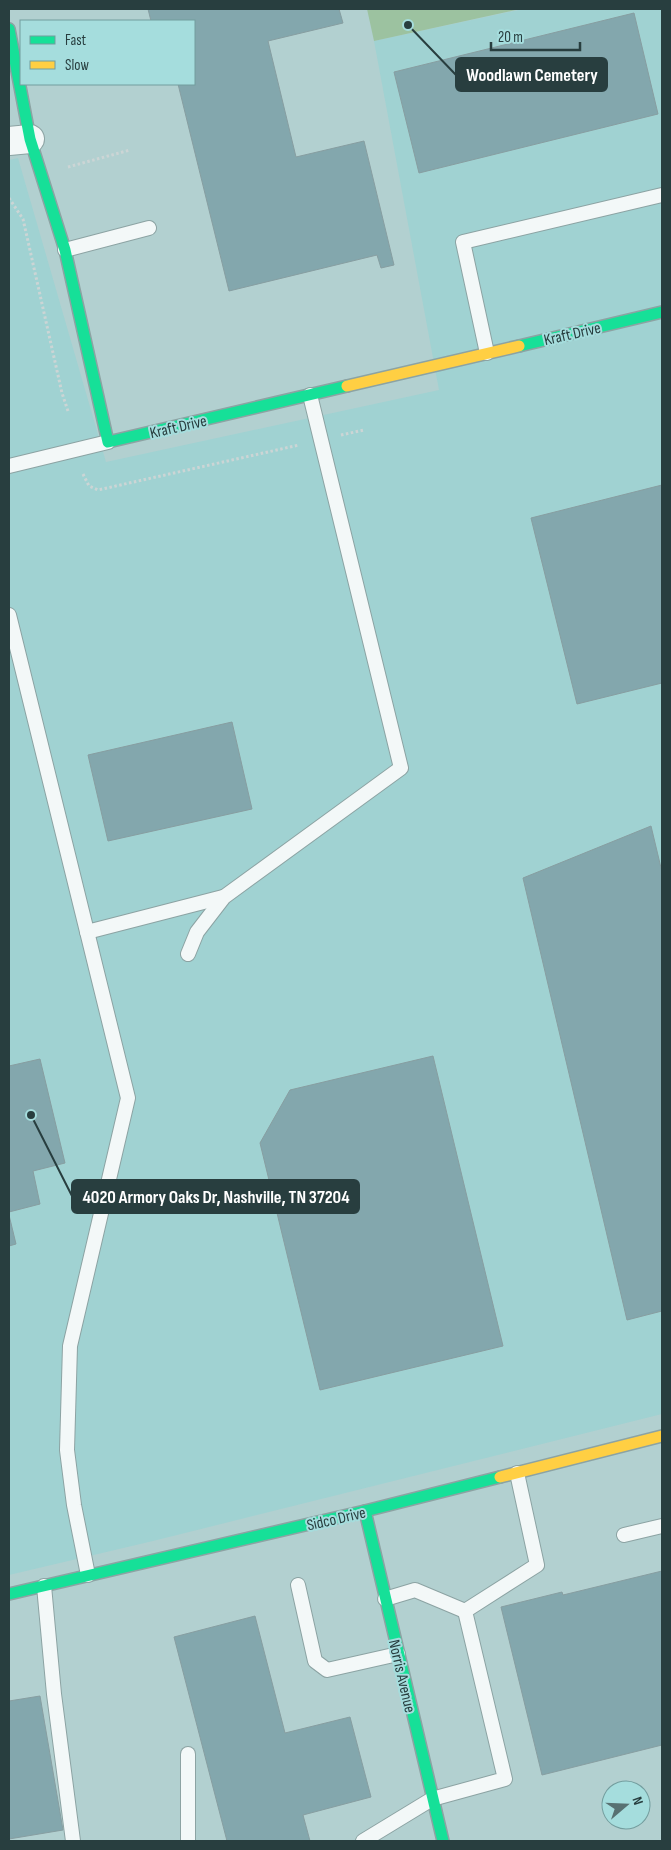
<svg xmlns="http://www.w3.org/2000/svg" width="671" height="1850" viewBox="0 0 671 1850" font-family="'Sofia Sans Condensed',sans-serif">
<rect width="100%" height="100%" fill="#b2d0d0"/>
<polygon fill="#a0d2d2" points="523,9 662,9 662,1414 153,1541 9,1575 9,160 18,158 106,462 439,390 374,41"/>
<polygon fill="#9cc2a0" points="367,9 520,9 374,41"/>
<g fill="#83a7ad" stroke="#879ea1">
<polygon points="148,9 339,9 343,23 268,41 296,157 364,141 394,265 381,268 377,255 229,291 178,84 194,84 194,21 151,21"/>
<polygon points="634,13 658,114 419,173 394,72"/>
<polygon points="662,485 662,683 577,704 531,518"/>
<polygon points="232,722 252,809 108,841 88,755"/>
<polygon points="651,826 662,872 662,1311 627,1320 523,878"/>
<polygon points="433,1056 503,1346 320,1390 260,1143 290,1090"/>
<polygon points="40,1059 65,1163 33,1171 40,1204 9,1212 9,1066"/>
<polygon points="9,1215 16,1244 9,1246"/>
<polygon points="662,1571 662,1745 542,1775 501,1607 562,1592 563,1595"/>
<polygon points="255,1616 285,1733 350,1717 371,1797 303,1815 310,1841 227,1841 174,1637"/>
<polygon points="40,1696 63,1830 9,1839 9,1701"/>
</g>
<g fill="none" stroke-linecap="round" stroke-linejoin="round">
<g stroke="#8ca3a3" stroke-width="16">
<g id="lane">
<polyline points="65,250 149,228"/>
<polyline points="487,353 463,242 662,195"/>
<polyline points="9,466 108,442"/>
<polyline points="9,615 128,1098 70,1346 67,1450 74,1505 88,1575"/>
<polyline points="87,932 223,897"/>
<polyline points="188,954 197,932 224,897 401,768 310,395"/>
<polyline points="624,1535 662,1526"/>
<polyline points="298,1585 315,1661 327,1670 398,1654"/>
<polyline points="44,1586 54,1694 73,1841"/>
<polyline points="385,1599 415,1590 465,1611"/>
<polyline points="188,1841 188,1754"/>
<polyline points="363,1841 432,1799 505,1779 465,1611 537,1565 517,1473"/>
</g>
</g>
<g stroke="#8ca3a3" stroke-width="30">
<polyline id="street" points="9,141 30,139"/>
</g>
<g stroke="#8ca3a3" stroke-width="14">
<g id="fast">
<polyline points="9,29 30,139 65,250 108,442 347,386"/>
<polyline points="519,346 662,312"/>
<polyline points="365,1511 443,1841"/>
<polyline points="9,1594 365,1511 500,1477"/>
</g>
</g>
<g stroke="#8ca3a3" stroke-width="14">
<g id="slow">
<polyline points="347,386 519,346"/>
<polyline points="500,1477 662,1436"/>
</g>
</g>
<g stroke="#ccd5d5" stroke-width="3" stroke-dasharray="2.5 2.5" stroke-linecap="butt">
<polyline points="68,167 130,150"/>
<polyline points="9,198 23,219 62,393 68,411"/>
<polyline points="341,435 364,430"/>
<polyline points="83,474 89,486 98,490 299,445"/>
</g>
<use href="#lane" stroke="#f3f8f8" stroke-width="14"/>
<use href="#street" stroke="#f3f8f8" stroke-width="28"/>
<use href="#fast" stroke="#16e098" stroke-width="11"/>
<use href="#slow" stroke="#ffcf43" stroke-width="11"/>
</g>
<g text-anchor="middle" stroke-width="4" stroke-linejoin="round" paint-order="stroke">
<g font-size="16" fill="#283e3f" stroke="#a5dddd">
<text transform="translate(572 333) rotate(-13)" y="6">Kraft Drive</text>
<text transform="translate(178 426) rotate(-13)" y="6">Kraft Drive</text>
<text transform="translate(336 1518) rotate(-13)" y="6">Sidco Drive</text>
<text transform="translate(403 1676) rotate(77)" y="6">Norris Avenue</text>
</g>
</g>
<path fill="none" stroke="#283e3f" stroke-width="2" d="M408 25L456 75M31 1115L72 1196"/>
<g fill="#283e3f" stroke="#a5dddd" stroke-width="2">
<circle cx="408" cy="25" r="5"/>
<circle cx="31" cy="1115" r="5"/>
</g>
<g fill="#283e3f" stroke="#283e3f" stroke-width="2">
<rect x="456" y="58" width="151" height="33" rx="5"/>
<rect x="72" y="1180" width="287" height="33" rx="5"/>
</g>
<g font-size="18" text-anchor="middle" font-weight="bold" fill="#fff">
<text x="532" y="81">Woodlawn Cemetery</text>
<text x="216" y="1203">4020 Armory Oaks Dr, Nashville, TN 37204</text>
</g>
<rect width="671" height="1850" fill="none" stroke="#283e3f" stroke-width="20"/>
<rect x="20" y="20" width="175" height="65" fill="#a5dddd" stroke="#739d9e"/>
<rect x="30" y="36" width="25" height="8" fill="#16e098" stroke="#739d9e"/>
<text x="65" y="45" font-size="15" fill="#283e3f">Fast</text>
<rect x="30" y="61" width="25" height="8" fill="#ffcf43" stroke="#739d9e"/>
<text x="65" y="70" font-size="15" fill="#283e3f">Slow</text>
<g transform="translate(626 1805) rotate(71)"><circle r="24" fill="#a5dddd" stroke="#739d9e"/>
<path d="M0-4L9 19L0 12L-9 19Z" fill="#587172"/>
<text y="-8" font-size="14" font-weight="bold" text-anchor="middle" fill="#283e3f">N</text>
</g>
<path d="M491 42v8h89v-8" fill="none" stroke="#283e3f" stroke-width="2.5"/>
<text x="498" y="42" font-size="15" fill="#283e3f" stroke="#a5dddd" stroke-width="4" paint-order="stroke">20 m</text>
</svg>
